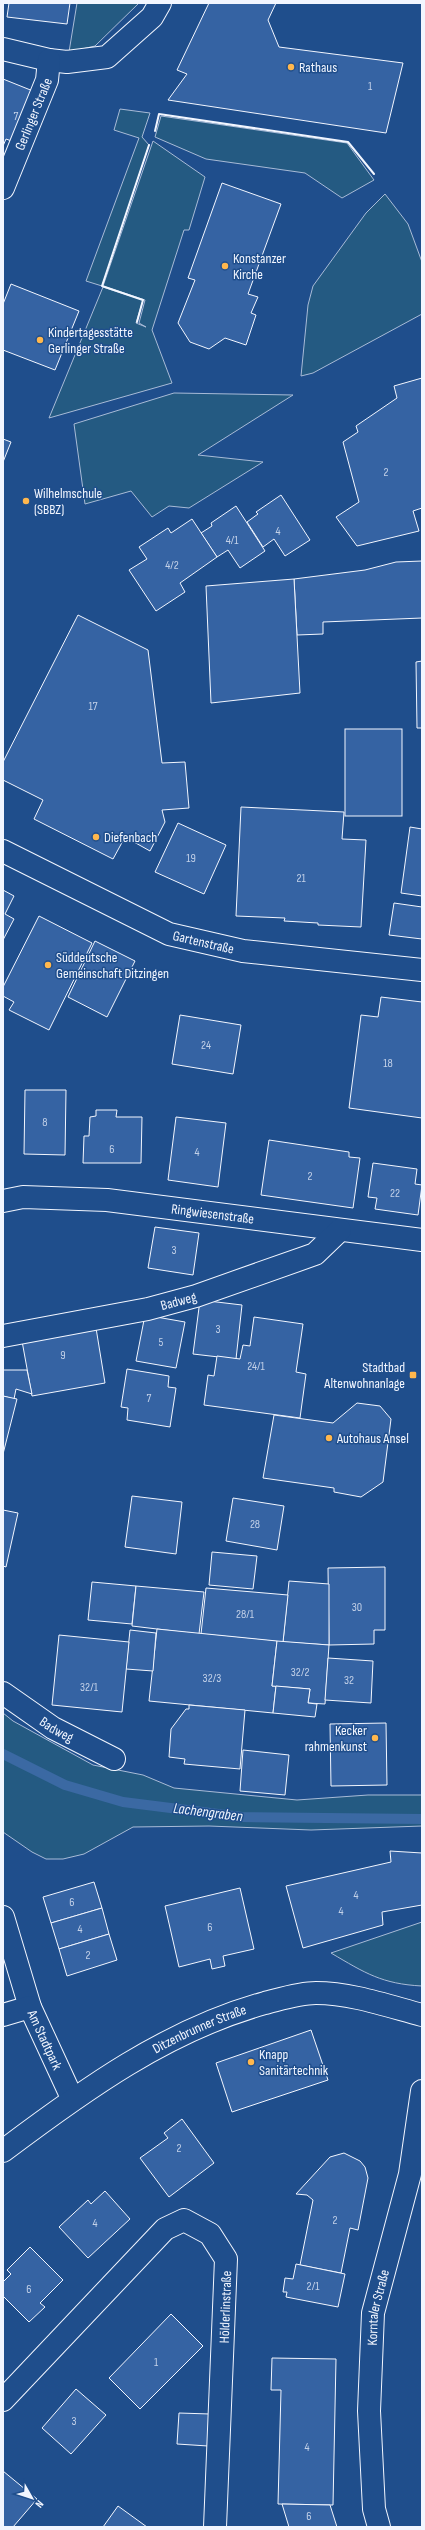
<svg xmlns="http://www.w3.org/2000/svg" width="425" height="2530" viewBox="0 0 425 2530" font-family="'Sofia Sans Condensed',sans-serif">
<rect width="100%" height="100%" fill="#1f4e8c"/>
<g fill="#245a82" stroke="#a8bbd7">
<polygon points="77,3 139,3 95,46 69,52"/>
<polygon points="120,109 150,113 142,137 149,145 102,286 86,281 139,138 114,130"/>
<polygon points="161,116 347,143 374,180 342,198 305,173 206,159 155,137"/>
<polygon points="153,141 205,177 189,230 184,230 152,330 172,383 49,418 103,287 143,300 136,323 146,327 139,323 145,300 103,286"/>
<polygon points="385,194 408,224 422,262 422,314 313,373 301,376 308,305 313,286 366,213"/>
<polygon points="174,393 293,395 198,455 263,462 189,508 169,506 152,517 131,491 85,504 74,424"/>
<polygon points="3,1713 13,1721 93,1765 143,1775 174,1788 297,1800 368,1795 422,1795 422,1826 311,1830 209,1826 133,1827 84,1854 63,1859 46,1859 32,1852 3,1832"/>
<path d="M422,1922V1986C382,1984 365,1973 331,1953Z"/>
</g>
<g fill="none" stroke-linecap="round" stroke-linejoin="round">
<polyline stroke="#3b69a3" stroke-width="10" points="3,1754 65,1785 123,1802 242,1817 422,1819"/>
</g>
<g fill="#3563a3" stroke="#f2f6ff">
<polygon points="9,3 70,3 67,24 7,17"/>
<polygon points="209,3 276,3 268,20 279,47 403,63 386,133 168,100 187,74 177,70"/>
<polygon points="3,79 38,93 17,143 6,139 3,146"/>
<polygon points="222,183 281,204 248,294 258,297 251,313 256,315 246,345 225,338 209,349 190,342 178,323 195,280 188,278"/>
<polygon points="11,284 79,311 55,370 3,350 3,304"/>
<polygon points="422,378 422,508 413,511 419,531 357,546 336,517 359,502 343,442 358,432 356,426 397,398 394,386"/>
<polygon points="3,439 11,442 3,462"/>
<polygon points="281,495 310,540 285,556 274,539 263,547 247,522 258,514 256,512"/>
<polygon points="236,506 265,551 240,568 228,550 217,557 201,533 212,526 211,523"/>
<polygon points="192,519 217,557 180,583 185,592 156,611 129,570 147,559 139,547 168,528 171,533"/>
<polygon points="422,561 422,618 323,622 323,634 297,635 294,579 365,570 396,562"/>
<polygon points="294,579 300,693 211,703 206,586"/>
<polygon points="78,615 148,650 162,763 185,762 189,808 162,810 165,822 150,851 125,837 113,859 34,819 43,800 3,780 3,762"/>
<polygon points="422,661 422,728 417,728 416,662"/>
<rect x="345" y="729" width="57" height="87"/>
<polygon points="241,807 344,812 342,839 366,840 361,927 318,925 318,923 284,921 285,918 236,916"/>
<polygon points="178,823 226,845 204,894 155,872"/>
<polygon points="410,827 422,829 422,896 401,893"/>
<polygon points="3,890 14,896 5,914 14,919 3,940"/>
<polygon points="394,903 422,907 422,939 389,935"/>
<polygon points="39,916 92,943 49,1030 9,1010 14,1002 3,996 3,987"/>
<polygon points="95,941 135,961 107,1017 68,997"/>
<polygon points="381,997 422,1002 422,1118 349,1108 361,1015 378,1017"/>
<polygon points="180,1015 241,1025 233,1074 172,1064"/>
<polygon points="25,1090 66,1090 65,1155 24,1154"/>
<polygon points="96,1110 117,1110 116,1117 142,1117 141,1163 83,1163 84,1136 89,1136 90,1117 96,1116"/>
<polygon points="176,1117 226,1123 218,1187 168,1180"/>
<polygon points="269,1140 349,1152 349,1157 360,1158 353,1208 261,1195"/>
<polygon points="373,1163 417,1169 415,1184 422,1185 418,1215 375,1209 377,1198 368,1197"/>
<polygon points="155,1227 199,1233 193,1275 148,1268"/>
<polygon points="200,1300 242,1305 236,1359 193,1354"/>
<polygon points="145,1315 185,1322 176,1368 136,1361"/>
<polygon points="254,1317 303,1324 296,1372 306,1374 300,1418 204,1405 208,1375 214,1376 217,1356 240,1359 243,1345 250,1346"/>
<polygon points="96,1328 105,1383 32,1396 22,1341"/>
<polygon points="127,1369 169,1376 168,1387 176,1388 170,1427 127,1420 128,1408 121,1407"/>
<polygon points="3,1370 27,1370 32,1394 16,1389 14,1399 3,1396"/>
<polygon points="3,1396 17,1399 3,1454"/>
<polygon points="357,1403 380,1406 391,1419 383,1482 361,1497 334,1492 334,1488 263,1478 274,1415 333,1423"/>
<polygon points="132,1496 182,1502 176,1554 125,1547"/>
<polygon points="233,1498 284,1506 277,1550 226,1541"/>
<polygon points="3,1510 18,1513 6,1567 3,1566"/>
<polygon points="212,1552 257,1556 253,1589 209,1585"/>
<polygon points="385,1567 385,1630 374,1630 374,1644 329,1645 328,1568"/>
<polygon points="289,1581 329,1584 329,1645 283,1642"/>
<polygon points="92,1582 136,1586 132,1624 88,1620"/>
<polygon points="136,1586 204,1592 199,1634 132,1626"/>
<polygon points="206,1588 288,1595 283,1642 201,1634"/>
<polygon points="157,1629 277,1641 272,1686 276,1686 273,1713 149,1701"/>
<polygon points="130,1630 156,1633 153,1671 126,1669"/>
<polygon points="59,1635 129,1642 122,1712 52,1705"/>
<polygon points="277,1641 329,1645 325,1704 308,1703 310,1689 272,1686"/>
<polygon points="328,1658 373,1661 371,1703 325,1700"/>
<polygon points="276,1686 310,1689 308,1703 317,1704 315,1717 273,1713"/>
<polygon points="189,1705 245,1710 240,1769 184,1764 185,1759 169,1757 171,1729 186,1709 189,1709"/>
<polygon points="386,1723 387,1785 331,1786 330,1724"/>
<polygon points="243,1750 289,1755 285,1795 240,1791"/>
<polygon points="390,1851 422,1853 422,1905 382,1912 383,1925 303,1948 286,1886 391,1862"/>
<polygon points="94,1882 102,1908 51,1923 43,1897"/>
<polygon points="240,1888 254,1949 223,1956 225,1966 212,1969 210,1959 179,1967 165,1906"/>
<polygon points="102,1908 109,1934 59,1949 51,1923"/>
<polygon points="109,1934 117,1960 67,1976 59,1949"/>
<polygon points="311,2030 328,2080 232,2112 216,2063"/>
<polygon points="182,2119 214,2163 169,2197 140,2158 168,2138 164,2133"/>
<polygon points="344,2153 360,2161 365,2167 368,2178 358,2230 350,2228 341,2273 300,2265 313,2200 307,2195 296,2194 330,2157"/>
<polygon points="105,2191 130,2219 88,2258 59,2227 88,2200 91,2204"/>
<polygon points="30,2247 63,2280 40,2303 45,2307 29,2322 3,2296 3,2282 11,2274 7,2270"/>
<polygon points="296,2264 345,2274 338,2307 286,2297 287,2292 283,2292 285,2278 293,2279"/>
<polygon points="171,2314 203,2346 140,2409 109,2378"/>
<polygon points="272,2358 336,2359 333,2505 278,2504 281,2390 271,2390"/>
<polygon points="76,2389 106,2415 71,2454 42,2428"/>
<polygon points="179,2413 210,2414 208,2446 177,2444"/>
<polygon points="3,2471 37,2499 13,2527 3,2527"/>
<polygon points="282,2504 330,2505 337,2527 289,2527"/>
<polygon points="118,2506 147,2527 103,2527"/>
</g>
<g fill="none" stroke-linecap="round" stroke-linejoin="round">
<g stroke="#f2f6ff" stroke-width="24">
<g id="minor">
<polyline points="3,49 49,60 67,62 107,57 152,17 160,3"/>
<path id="s1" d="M3,188L47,80L49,60"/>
<path id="s2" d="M3,1201L23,1197L107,1200L422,1240"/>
<path id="s3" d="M3,1336L148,1309L196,1296L315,1254L340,1230"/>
<path id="s4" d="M3,1693L53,1728L114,1759"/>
<path id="s5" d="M3,1917L30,2007L72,2098"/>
<polyline points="3,2015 30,2007"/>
<path id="s6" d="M3,2151C84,2090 167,2030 265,2003C281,1999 299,1993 316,1993C351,1993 388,2006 422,2015"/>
<polyline points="3,2400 165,2229 184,2220 210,2234 226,2259 215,2527"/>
<path id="s7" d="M379,2527L374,2509L369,2411L373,2313L410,2174L422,2091"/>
</g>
</g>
<g stroke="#f2f6ff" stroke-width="24">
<g id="major">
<path id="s8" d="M3,851L169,934L243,951L422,970"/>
</g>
</g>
<use href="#minor" stroke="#1f4e8c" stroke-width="22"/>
<use href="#major" stroke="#1f4e8c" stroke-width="22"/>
<g stroke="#f2f6ff" stroke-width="2">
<polyline points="155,131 159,114 348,142 374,174"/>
<polyline points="137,322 143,300 102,286 149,145"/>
</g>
</g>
<g fill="#ffb74d" stroke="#1f4e8c" stroke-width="1.5">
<circle cx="291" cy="67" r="4"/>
<circle cx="225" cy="266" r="4"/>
<circle cx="40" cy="340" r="4"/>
<circle cx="26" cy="501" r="4"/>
<circle cx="96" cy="837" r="4"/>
<circle cx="48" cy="965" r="4"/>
<rect x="409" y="1371" width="8" height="8" rx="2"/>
<circle cx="329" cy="1438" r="4"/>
<circle cx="375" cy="1738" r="4"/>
<circle cx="251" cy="2062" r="4"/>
</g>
<g text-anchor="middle" stroke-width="3" stroke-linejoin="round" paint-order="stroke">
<g font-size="12" fill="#c3d1e8">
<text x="370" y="90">1</text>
<text x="16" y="120">7</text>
<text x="386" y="476">2</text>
<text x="278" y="535">4</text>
<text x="232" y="544">4/1</text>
<text x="172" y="569">4/2</text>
<text x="93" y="710">17</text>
<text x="191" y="862">19</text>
<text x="301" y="882">21</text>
<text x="206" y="1049">24</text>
<text x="388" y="1067">18</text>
<text x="45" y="1126">8</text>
<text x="112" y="1153">6</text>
<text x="197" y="1156">4</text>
<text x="310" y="1180">2</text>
<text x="395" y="1197">22</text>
<text x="174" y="1254">3</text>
<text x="218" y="1333">3</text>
<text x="161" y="1346">5</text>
<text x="63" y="1359">9</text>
<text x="256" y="1370">24/1</text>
<text x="149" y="1402">7</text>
<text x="255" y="1528">28</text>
<text x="357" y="1611">30</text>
<text x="245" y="1618">28/1</text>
<text x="300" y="1676">32/2</text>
<text x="212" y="1682">32/3</text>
<text x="349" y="1684">32</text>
<text x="89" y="1691">32/1</text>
<text x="356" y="1899">4</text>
<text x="72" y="1906">6</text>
<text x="341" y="1915">4</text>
<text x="210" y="1931">6</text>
<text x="80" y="1933">4</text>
<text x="88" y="1959">2</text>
<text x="179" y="2152">2</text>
<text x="335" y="2224">2</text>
<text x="95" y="2227">4</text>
<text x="313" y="2290">2/1</text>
<text x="29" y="2293">6</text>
<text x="156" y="2366">1</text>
<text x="74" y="2425">3</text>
<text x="307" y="2451">4</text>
<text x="309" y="2520">6</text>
</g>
<g font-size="14" fill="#f2f6ff" stroke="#1f4e8c" text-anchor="start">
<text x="299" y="72">Rathaus</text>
<text x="233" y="263">Konstanzer<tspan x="233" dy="16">Kirche</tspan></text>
<text x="48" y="337">Kindertagesstätte<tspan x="48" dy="16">Gerlinger Straße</tspan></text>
<text x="34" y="498">Wilhelmschule<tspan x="34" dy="16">(SBBZ)</tspan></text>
<text x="104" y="842">Diefenbach</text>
<text x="56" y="962">Süddeutsche<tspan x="56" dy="16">Gemeinschaft Ditzingen</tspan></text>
<text x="405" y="1372" text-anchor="end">Stadtbad<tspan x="405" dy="16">Altenwohnanlage</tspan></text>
<text x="337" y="1443">Autohaus Ansel</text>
<text x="367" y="1735" text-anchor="end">Kecker<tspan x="367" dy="16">rahmenkunst</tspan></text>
<text x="259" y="2059">Knapp<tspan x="259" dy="16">Sanitärtechnik</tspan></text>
</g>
<g font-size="14" fill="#f2f6ff" stroke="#1f4e8c">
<text dy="5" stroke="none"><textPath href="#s1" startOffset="80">Gerlinger Straße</textPath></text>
<text dy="5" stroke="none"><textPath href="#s8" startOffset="221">Gartenstraße</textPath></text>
<text dy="5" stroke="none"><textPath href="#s2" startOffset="211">Ringwiesenstraße</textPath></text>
<text dy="5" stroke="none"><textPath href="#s3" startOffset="179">Badweg</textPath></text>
<text dy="5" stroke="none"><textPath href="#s4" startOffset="65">Badweg</textPath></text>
<text dy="5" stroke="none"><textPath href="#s6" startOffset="232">Ditzenbrunner Straße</textPath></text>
<text dy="5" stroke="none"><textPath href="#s5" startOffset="130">Am Stadtpark</textPath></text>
<text transform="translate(225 2307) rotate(-88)" y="5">Hölderlinstraße</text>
<text dy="5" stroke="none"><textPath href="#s7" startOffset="221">Korntaler Straße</textPath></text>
</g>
<g font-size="15" font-style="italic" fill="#f2f6ff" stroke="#1f4e8c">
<text transform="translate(208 1812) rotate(7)" y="5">Lachengraben</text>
</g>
</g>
<rect width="425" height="2530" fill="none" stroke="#f2f6ff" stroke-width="8"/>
<g transform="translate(32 2498) rotate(129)" stroke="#1f4e8c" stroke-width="3" paint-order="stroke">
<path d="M0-3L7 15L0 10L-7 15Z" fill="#f2f6ff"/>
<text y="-6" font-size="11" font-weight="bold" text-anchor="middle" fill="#f2f6ff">N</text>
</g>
</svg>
